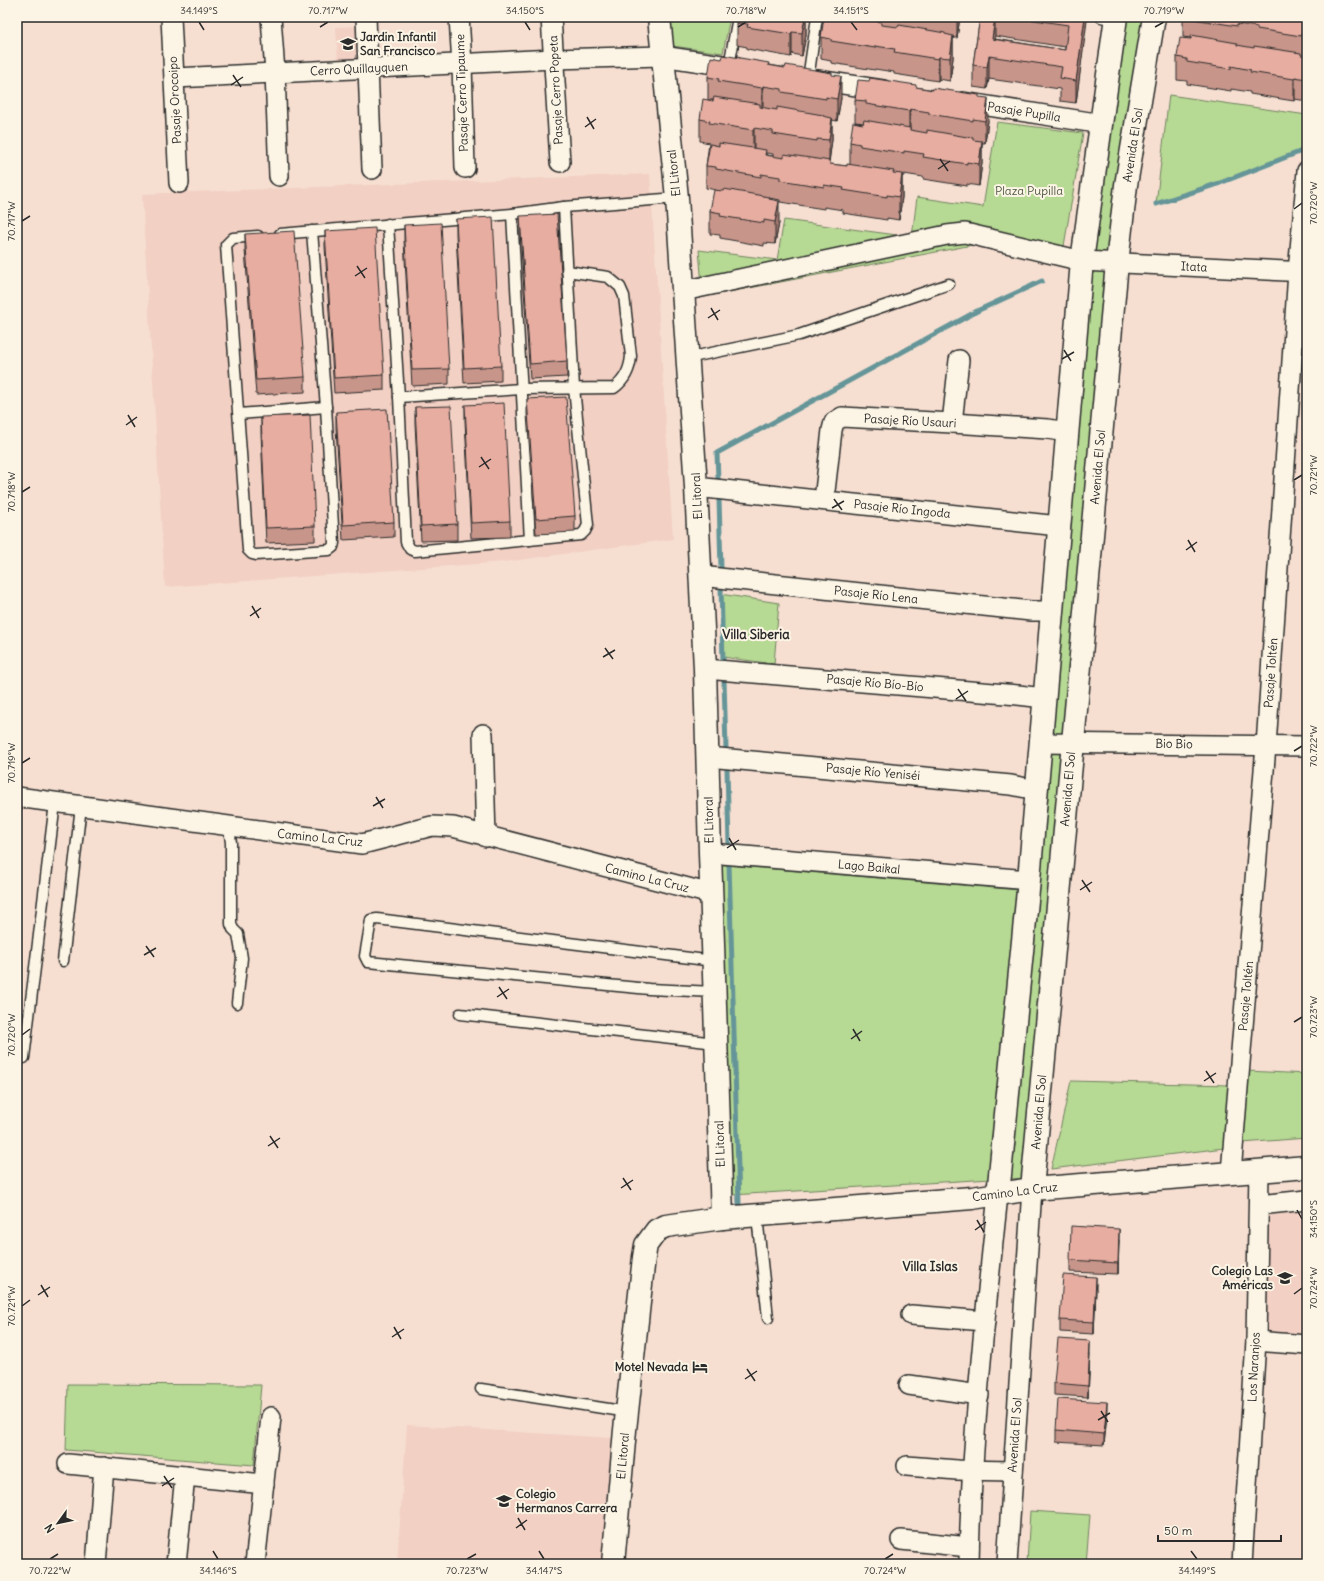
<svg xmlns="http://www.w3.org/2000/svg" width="1324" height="1581" viewBox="0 0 1324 1581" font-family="Delius,sans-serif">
<rect width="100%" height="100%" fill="#f6dfd1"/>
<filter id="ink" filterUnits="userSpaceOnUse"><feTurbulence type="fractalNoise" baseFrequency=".025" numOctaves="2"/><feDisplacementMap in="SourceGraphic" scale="8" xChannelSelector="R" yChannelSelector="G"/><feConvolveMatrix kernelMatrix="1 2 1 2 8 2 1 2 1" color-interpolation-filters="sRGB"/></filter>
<g filter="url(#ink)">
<g fill="#f2d0c3">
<polygon points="359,26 360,62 338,62 336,27"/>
<polygon points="650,174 673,539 504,562 165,587 142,194"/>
<polygon points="1307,1211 1307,1342 1261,1340 1266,1216"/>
<polygon points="407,1425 612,1438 601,1564 397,1564"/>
</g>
<g fill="#b6d993" stroke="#70825f">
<polygon points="669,17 730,17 723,53 672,46"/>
<polygon points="1117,17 1146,17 1028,1178 1009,1179 1050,700"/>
<polygon points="1169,95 1307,115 1307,149 1220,183 1156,204"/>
<polygon points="997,122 1083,133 1064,246 993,241 703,297 699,250 777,260 784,220 912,237 917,197 983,207"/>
<polygon points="720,594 779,603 774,664 722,657"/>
<polygon points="714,864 1019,890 991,1179 732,1195"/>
<polygon points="1247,1071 1307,1074 1307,1138 1242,1143"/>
<polygon points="1071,1081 1229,1085 1224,1148 1051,1169"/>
<polygon points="68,1384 261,1385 254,1465 66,1450"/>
<polygon points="1030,1511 1090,1515 1086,1564 1027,1564"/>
</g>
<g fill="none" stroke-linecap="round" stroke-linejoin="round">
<g stroke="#659598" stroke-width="5">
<polyline points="1156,204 1220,183 1307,149"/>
<polyline points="718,479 717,453 979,310 1042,281"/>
<polyline points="719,499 721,568"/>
<polyline points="721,588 723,661"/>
<polyline points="724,680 726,749"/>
<polyline points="727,769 729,845"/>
<polyline points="729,864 739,1204"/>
</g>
<g stroke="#2b2b2b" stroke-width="13">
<g id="lane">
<polyline points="1101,17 1116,20"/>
<polyline points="729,66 738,17"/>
<polyline points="808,79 817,17"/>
<polyline points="512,214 530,540"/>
<polyline points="388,224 399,397 406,542 410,549 415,551 581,535 585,531 588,525 574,388 564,207"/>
<polyline points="280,234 512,214 564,207 677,198"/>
<polyline points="258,236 233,238 226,245 248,550 252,554 256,555 329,550 333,547 334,543 326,407 312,231"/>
<polyline points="687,358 799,335 949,284"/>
<path d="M399,397L521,389L614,388C625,380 630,369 631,356L624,296L620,287L608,277L567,271"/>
<polyline points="239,414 326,407"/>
<polyline points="229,827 231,843 231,924 233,929 238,934 242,958 237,1003"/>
<polyline points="63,961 81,806"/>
<polyline points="714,961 377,919 371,920 365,956 368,962 649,989 715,992"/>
<polyline points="460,1014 716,1043"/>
<polyline points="24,1058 55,803"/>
<polyline points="757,1216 768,1318"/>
<polyline points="481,1389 628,1412"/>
</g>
</g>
<g stroke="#2b2b2b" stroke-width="22">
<g id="street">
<polyline points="171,17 179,183"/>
<polyline points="271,17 275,73 279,176"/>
<polyline points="366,17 372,169"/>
<polyline points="459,17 462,64 465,168"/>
<polyline points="551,17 560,162"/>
<polyline points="175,78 554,59 662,56 735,67"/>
<polyline points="817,80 883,90"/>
<polyline points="963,102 1102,124"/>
<polyline points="683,291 947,235 965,233 1082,261 1307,272"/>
<polyline points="952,423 959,360"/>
<polyline points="696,487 1059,526"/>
<polyline points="824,500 832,430 834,422 842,417 952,423 1048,429 1067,432"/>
<polyline points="700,576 1031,611 1052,611"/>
<polyline points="705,669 1018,695 1044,698"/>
<polyline points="483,734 486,837"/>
<polyline points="1040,743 1307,746"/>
<polyline points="708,757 1011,785 1037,790"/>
<polyline points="17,797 362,844 432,826 453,827 711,894"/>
<polyline points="710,853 1029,880"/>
<polyline points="1231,1173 1266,746 1298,272 1307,171"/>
<polyline points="1259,1205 1307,1200"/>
<polyline points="911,1315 985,1321"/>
<polyline points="1256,1341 1307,1345"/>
<polyline points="909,1385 979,1395"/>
<polyline points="68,1464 264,1484"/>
<polyline points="907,1466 957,1470 1013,1471"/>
<polyline points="901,1540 969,1547"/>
<polyline points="96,1564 104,1467"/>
<polyline points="176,1564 185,1476"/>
<polyline points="255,1564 271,1417"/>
<path d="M969,1564C971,1441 985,1317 998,1195"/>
<polyline points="1007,1564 1032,1189"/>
<polyline points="1242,1564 1256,1341 1259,1171"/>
</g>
</g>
<g stroke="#2b2b2b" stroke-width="25">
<g id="secondary">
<polyline points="659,17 677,198 696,487 705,669 710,853 722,1218"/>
<polyline points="1032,1189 1117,263 1126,185 1154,17"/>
<polyline points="998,1195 1029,880 1082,261 1116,17"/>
<polyline points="613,1564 625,1430 644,1257 646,1245 657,1230 666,1226 722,1218 972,1198 1032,1189 1307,1167"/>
</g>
</g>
<use href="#lane" stroke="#fcf5e5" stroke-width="10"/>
<use href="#street" stroke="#fcf5e5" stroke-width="19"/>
<use href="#secondary" stroke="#fcf5e5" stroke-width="22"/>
</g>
<g fill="#c7958a" stroke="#2b2b2b" fill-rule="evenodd">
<polygon points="806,17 806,35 802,56 792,54 791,57 747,49 747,47 737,45 737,23"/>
<polygon points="828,17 960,17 957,38 953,38 953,58 950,81 939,79 938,81 894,74 894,72 875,69 875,70 831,63 831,61 821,59 821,37 835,19 835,18"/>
<path d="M980,17H1087L1076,103L1060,101V89L989,79L987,89L973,87V65ZM995,36L1065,47V50L995,39Z"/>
<polygon points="1183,17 1307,17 1307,95 1306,101 1295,99 1294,101 1250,94 1250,92 1231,89 1231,91 1187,84 1187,81 1177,80 1177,57 1191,38 1183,37"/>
<path d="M722,59L769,65L832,75L841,98L837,121L832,120V140L829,161L830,164L847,166L850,164V142L864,123L855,122V100L916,87L979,97L988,121L985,143H982V163L979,186L967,184V186L923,179V177L904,174V176H902V197L899,220L887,218V220L843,213V210L824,207V209L780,202V200L769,198L779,223L775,244L764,243V246L720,238V235L710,234V211L716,190L706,188V166L709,143L700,141V119L713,100H708V77ZM766,153L773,154V156L766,155Z"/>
<polygon points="520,216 567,361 567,377 530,379 520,232"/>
<polygon points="456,219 501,366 501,381 464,383 456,234"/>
<polygon points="404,225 449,369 449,384 412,386 404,240"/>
<polygon points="325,231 384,375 384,390 334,393 325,246"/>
<polygon points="245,234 305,377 305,392 256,395 245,250"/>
<polygon points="527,399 575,516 575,532 536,534 527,415"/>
<polygon points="465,405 510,521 510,537 471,538 465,421"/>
<polygon points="415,407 457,524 457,540 421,541 415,423"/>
<polygon points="336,412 394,522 394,537 343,540 336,428"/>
<polygon points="261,417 315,526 315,541 266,543 261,433"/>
<polygon points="1119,1240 1118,1274 1070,1272 1070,1260"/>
<polygon points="1096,1289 1094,1334 1060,1332 1060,1320"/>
<polygon points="1090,1353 1088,1397 1054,1395 1054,1383"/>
<polygon points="1107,1414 1104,1445 1056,1442 1056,1430"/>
</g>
<g fill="#a27971" stroke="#2b2b2b">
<polygon points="805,17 806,17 806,35 802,56 802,33"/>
<polygon points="957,17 960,17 957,38"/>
<polygon points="995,17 995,36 992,57 992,39"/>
<polygon points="1085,17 1087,17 1087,21 1076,103 1076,81"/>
<polygon points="792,32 792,54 791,57 791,34"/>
<polygon points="953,36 953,58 950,81 950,58"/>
<polygon points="989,56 989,79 987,89 987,67"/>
<polygon points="939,57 939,79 938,81 938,59"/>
<polygon points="1307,73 1307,95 1306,101 1306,79"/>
<polygon points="841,76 841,98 837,121 837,99"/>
<polygon points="1295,77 1295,99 1294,101 1294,79"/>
<polygon points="763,86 763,109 762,111 762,88"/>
<polygon points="988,98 988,121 985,143 985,121"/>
<polygon points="910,109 910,131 909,133 909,111"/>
<polygon points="832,118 832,140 829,163 829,140"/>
<polygon points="754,128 754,151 753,153 753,130"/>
<polygon points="982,141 982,163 979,186 979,164"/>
<polygon points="902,174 902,197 899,220 899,197"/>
<polygon points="779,201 779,223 775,244 775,222"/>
<polygon points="1119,1229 1119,1240 1118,1274 1118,1263"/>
<polygon points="1096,1277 1096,1289 1094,1334 1094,1322"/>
<polygon points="1090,1341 1090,1353 1088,1397 1088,1386"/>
<polygon points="1107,1402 1107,1414 1104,1445 1104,1434"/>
</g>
<g fill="#e7ada1" stroke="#2b2b2b">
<polygon points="738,17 805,17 802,33 792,32 791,34 747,27 748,24 737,23"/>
<polygon points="824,17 835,19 835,17 848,17 881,22 881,25 898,27 899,25 945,33 945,34 953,36 950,58 939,57 938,59 894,52 895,49 875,46 875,48 831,41 831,39 821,37"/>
<polygon points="980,17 995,17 992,39 1065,50 1068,25 1014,17 1085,17 1076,81 1060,78 1062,67 989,56 987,67 973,65"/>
<polygon points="1194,17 1307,17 1307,35 1301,34 1301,36 1257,29 1257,27 1238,24 1237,26 1193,19"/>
<polygon points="1191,35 1237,43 1237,45 1254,48 1254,46 1301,53 1301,55 1307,56 1307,73 1306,79 1295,77 1294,79 1250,72 1251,70 1231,66 1231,69 1187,62 1187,59 1177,57 1180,38 1191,39"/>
<polygon points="723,55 769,63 768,65 785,68 786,65 832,73 832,75 841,76 837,99 826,97 826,99 782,92 782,89 763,86 762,88 718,81 719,79 708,77 711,57 722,59"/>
<polygon points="870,78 916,85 916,87 933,90 933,88 979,95 979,97 988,98 985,121 973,119 973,121 929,114 929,112 910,109 909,111 866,104 866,101 855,100 858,80 869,81"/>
<polygon points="714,97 760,104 760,107 777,110 777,107 823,115 823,116 832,118 829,140 817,139 817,141 773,134 773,131 754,128 753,130 709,123 710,121 700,119 703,99 713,101"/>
<polygon points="864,120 910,128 910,130 927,133 927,130 973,138 973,140 982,141 979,164 967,162 967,164 923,157 924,154 904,151 904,153 860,146 860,144 850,142 853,122 863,124"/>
<polygon points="719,143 766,150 765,155 784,158 784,154 830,161 830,164 847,166 847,164 894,171 893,173 902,174 899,197 887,195 887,197 843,190 844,188 824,185 824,187 780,180 780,177 761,174 761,177 716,169 716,167 706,166 710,144 719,146"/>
<polygon points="724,189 769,197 769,199 779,201 775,222 764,220 764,223 720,216 721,213 710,211 714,190 723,191"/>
<polygon points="557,214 567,361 530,364 520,216"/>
<polygon points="493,217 501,366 464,368 456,219"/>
<polygon points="441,223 449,369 412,370 404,225"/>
<polygon points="375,228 384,375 334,378 325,231"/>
<polygon points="294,231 305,377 256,380 245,234"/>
<polygon points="566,397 575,516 536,519 527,399"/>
<polygon points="504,403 510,521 471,523 465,405"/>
<polygon points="451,406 457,524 421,526 415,407"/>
<polygon points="387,409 394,522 343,525 336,412"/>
<polygon points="310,415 315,526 266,528 261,417"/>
<polygon points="1071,1226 1119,1229 1118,1263 1070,1260"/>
<polygon points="1063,1275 1096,1277 1094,1322 1060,1320"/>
<polygon points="1058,1339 1090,1341 1088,1386 1054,1383"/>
<polygon points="1058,1399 1107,1402 1104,1434 1056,1430"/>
</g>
</g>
<path fill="none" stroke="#2b2b2b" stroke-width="1.5" d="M199,22L204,30M525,22L530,30M851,22L857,30M320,27L328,22M738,27L746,22M1155,27L1164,22M233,75L241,87M231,85L243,77M587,117L594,129M585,127L596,119M940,159L948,171M938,169L950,161M1294,209L1302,203M22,221L30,216M357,266L365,278M355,276L367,268M711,308L718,320M708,318L720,310M1064,350L1071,361M1062,359L1074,352M128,415L135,427M126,425L137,417M481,457L489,469M479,467L491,459M1294,480L1302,475M22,492L30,487M834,499L842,510M832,508L844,501M1188,540L1195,552M1186,550L1197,542M252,606L259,618M250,616L261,608M605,648L613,659M603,657L615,650M958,689L966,701M956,699L968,691M1294,751L1302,746M22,763L30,758M376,797L383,808M373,806L385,799M729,838L736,850M727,848L739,840M1082,880L1090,892M1080,890L1092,882M146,946L154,957M144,955L156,948M499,987L507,999M497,997L509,989M1294,1022L1302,1017M853,1029L860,1041M22,1035L30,1029M851,1039L862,1031M1206,1071L1214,1083M1204,1081L1216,1073M270,1136L278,1148M268,1146L280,1138M623,1178L631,1190M621,1188L633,1180M1297,1210L1302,1219M977,1220L984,1232M975,1230L986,1222M41,1285L48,1297M1294,1294L1302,1288M38,1295L50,1287M22,1306L30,1300M394,1327L401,1339M392,1337L404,1329M747,1369L755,1381M745,1379L757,1371M1101,1411L1108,1422M1098,1420L1110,1413M164,1476L172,1488M162,1486L174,1478M518,1518L525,1530M516,1528L527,1520M213,1551L218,1559M539,1551L544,1559M1191,1551L1197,1559M50,1559L58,1554M467,1559L476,1554M885,1559L893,1554"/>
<defs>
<g id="school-bare" transform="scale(1.2)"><path d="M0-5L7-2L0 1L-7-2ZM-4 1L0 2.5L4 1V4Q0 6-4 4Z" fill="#2b2b2b" stroke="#fcf5e5" stroke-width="2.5" paint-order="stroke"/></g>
<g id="hotel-bare" transform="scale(1.2)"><path d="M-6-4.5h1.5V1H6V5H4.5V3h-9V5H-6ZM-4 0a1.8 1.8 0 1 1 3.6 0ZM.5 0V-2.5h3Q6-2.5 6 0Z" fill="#2b2b2b" stroke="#fcf5e5" stroke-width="2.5" paint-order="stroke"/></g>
</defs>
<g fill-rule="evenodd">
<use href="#school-bare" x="348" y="44"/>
<use href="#school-bare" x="1285" y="1278"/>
<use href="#hotel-bare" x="700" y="1367"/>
<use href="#school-bare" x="504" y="1501"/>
</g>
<g text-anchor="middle" stroke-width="4" stroke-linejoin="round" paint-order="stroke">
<g font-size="12" font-weight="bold" fill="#2b2b2b" stroke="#fcf5e5" text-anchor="start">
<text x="360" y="41">Jardin Infantil<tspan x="360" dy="14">San Francisco</tspan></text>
<text x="1273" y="1275" text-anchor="end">Colegio Las<tspan x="1273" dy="14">Américas</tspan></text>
<text x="688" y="1371" text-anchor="end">Motel Nevada</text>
<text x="516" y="1498">Colegio<tspan x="516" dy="14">Hermanos Carrera</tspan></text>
</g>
<g font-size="12" fill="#2b2b2b" stroke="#fcf5e5">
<text transform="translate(359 69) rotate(-3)" y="4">Cerro Quíllayquen</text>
<text transform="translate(556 90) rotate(-93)" y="4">Pasaje Cerro Popeta</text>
<text transform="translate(462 93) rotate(-92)" y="4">Pasaje Cerro Tipaume</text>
<text transform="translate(175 100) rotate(-93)" y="4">Pasaje Orocoipo</text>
<text transform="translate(1024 112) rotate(9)" y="4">Pasaje Pupilla</text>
<text transform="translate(1133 145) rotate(-81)" y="4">Avenida El Sol</text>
<text transform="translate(674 173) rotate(-96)" y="4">El Litoral</text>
<text transform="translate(1194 267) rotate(3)" y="4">Itata</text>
<text transform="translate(910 421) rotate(3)" y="4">Pasaje Río Usauri</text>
<text transform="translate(1098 467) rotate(-85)" y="4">Avenida El Sol</text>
<text transform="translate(697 496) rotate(-93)" y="4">El Litoral</text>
<text transform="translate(902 509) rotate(6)" y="4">Pasaje Río Ingoda</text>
<text transform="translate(876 595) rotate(6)" y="4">Pasaje Río Lena</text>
<text transform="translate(1271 673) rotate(-86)" y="4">Pasaje Toltén</text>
<text transform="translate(875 683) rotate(5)" y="4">Pasaje Río Bío-Bío</text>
<text transform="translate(1174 744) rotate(1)" y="4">Bio Bio</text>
<text transform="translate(873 772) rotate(5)" y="4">Pasaje Río Yeniséi</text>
<text transform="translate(1068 789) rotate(-85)" y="4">Avenida El Sol</text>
<text transform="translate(709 820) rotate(-91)" y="4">El Litoral</text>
<text transform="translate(320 838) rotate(6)" y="4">Camino La Cruz</text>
<text transform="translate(869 867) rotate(5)" y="4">Lago Baikal</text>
<text transform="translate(647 878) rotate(14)" y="4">Camino La Cruz</text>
<text transform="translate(1246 996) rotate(-85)" y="4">Pasaje Toltén</text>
<text transform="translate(1039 1112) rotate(-85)" y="4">Avenida El Sol</text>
<text transform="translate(720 1144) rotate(-92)" y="4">El Litoral</text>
<text transform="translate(1015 1192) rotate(-7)" y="4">Camino La Cruz</text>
<text transform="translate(1254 1367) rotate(-87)" y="4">Los Naranjos</text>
<text transform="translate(1015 1435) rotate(-86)" y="4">Avenida El Sol</text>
<text transform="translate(623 1456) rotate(-85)" y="4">El Litoral</text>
</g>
<g font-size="12" fill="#4e5645" stroke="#fcf5e5">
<text x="1029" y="195">Plaza Pupilla</text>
</g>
<g font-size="13" font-weight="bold" fill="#2b2b2b" stroke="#fcf5e5">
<text x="756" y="639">Villa Siberia</text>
<text x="930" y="1271">Villa Islas</text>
</g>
</g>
<rect width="1324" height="1581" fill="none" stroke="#fcf5e5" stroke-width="44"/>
<g transform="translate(58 1523) rotate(237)" stroke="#fcf5e5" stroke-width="3" paint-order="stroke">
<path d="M0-3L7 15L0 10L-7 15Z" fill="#2b2b2b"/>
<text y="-6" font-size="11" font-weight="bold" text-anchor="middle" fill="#2b2b2b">N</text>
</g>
<path d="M1158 1535v6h123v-6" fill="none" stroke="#2b2b2b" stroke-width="2"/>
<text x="1164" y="1535" font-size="12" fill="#2b2b2b" stroke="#fcf5e5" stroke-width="3" paint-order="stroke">50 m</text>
<rect x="22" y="22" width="1280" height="1537" fill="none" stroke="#2b2b2b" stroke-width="1.5"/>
<g font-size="10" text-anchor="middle" fill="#2b2b2b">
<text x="199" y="14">34.149°S</text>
<text x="328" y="14">70.717°W</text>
<text x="525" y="14">34.150°S</text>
<text x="746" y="14">70.718°W</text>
<text x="851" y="14">34.151°S</text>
<text x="1164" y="14">70.719°W</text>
<text transform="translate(1313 203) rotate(-90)" y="4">70.720°W</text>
<text transform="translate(11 221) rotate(-90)" y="4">70.717°W</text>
<text transform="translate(1313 475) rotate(-90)" y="4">70.721°W</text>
<text transform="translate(11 492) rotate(-90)" y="4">70.718°W</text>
<text transform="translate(1313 746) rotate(-90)" y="4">70.722°W</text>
<text transform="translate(11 763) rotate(-90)" y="4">70.719°W</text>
<text transform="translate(1313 1017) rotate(-90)" y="4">70.723°W</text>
<text transform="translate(11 1035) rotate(-90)" y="4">70.720°W</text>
<text transform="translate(1313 1219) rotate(-90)" y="4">34.150°S</text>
<text transform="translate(1313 1288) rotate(-90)" y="4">70.724°W</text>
<text transform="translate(11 1306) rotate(-90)" y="4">70.721°W</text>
<text x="50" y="1574">70.722°W</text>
<text x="218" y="1574">34.146°S</text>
<text x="467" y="1574">70.723°W</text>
<text x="544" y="1574">34.147°S</text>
<text x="885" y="1574">70.724°W</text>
<text x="1197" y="1574">34.149°S</text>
</g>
</svg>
